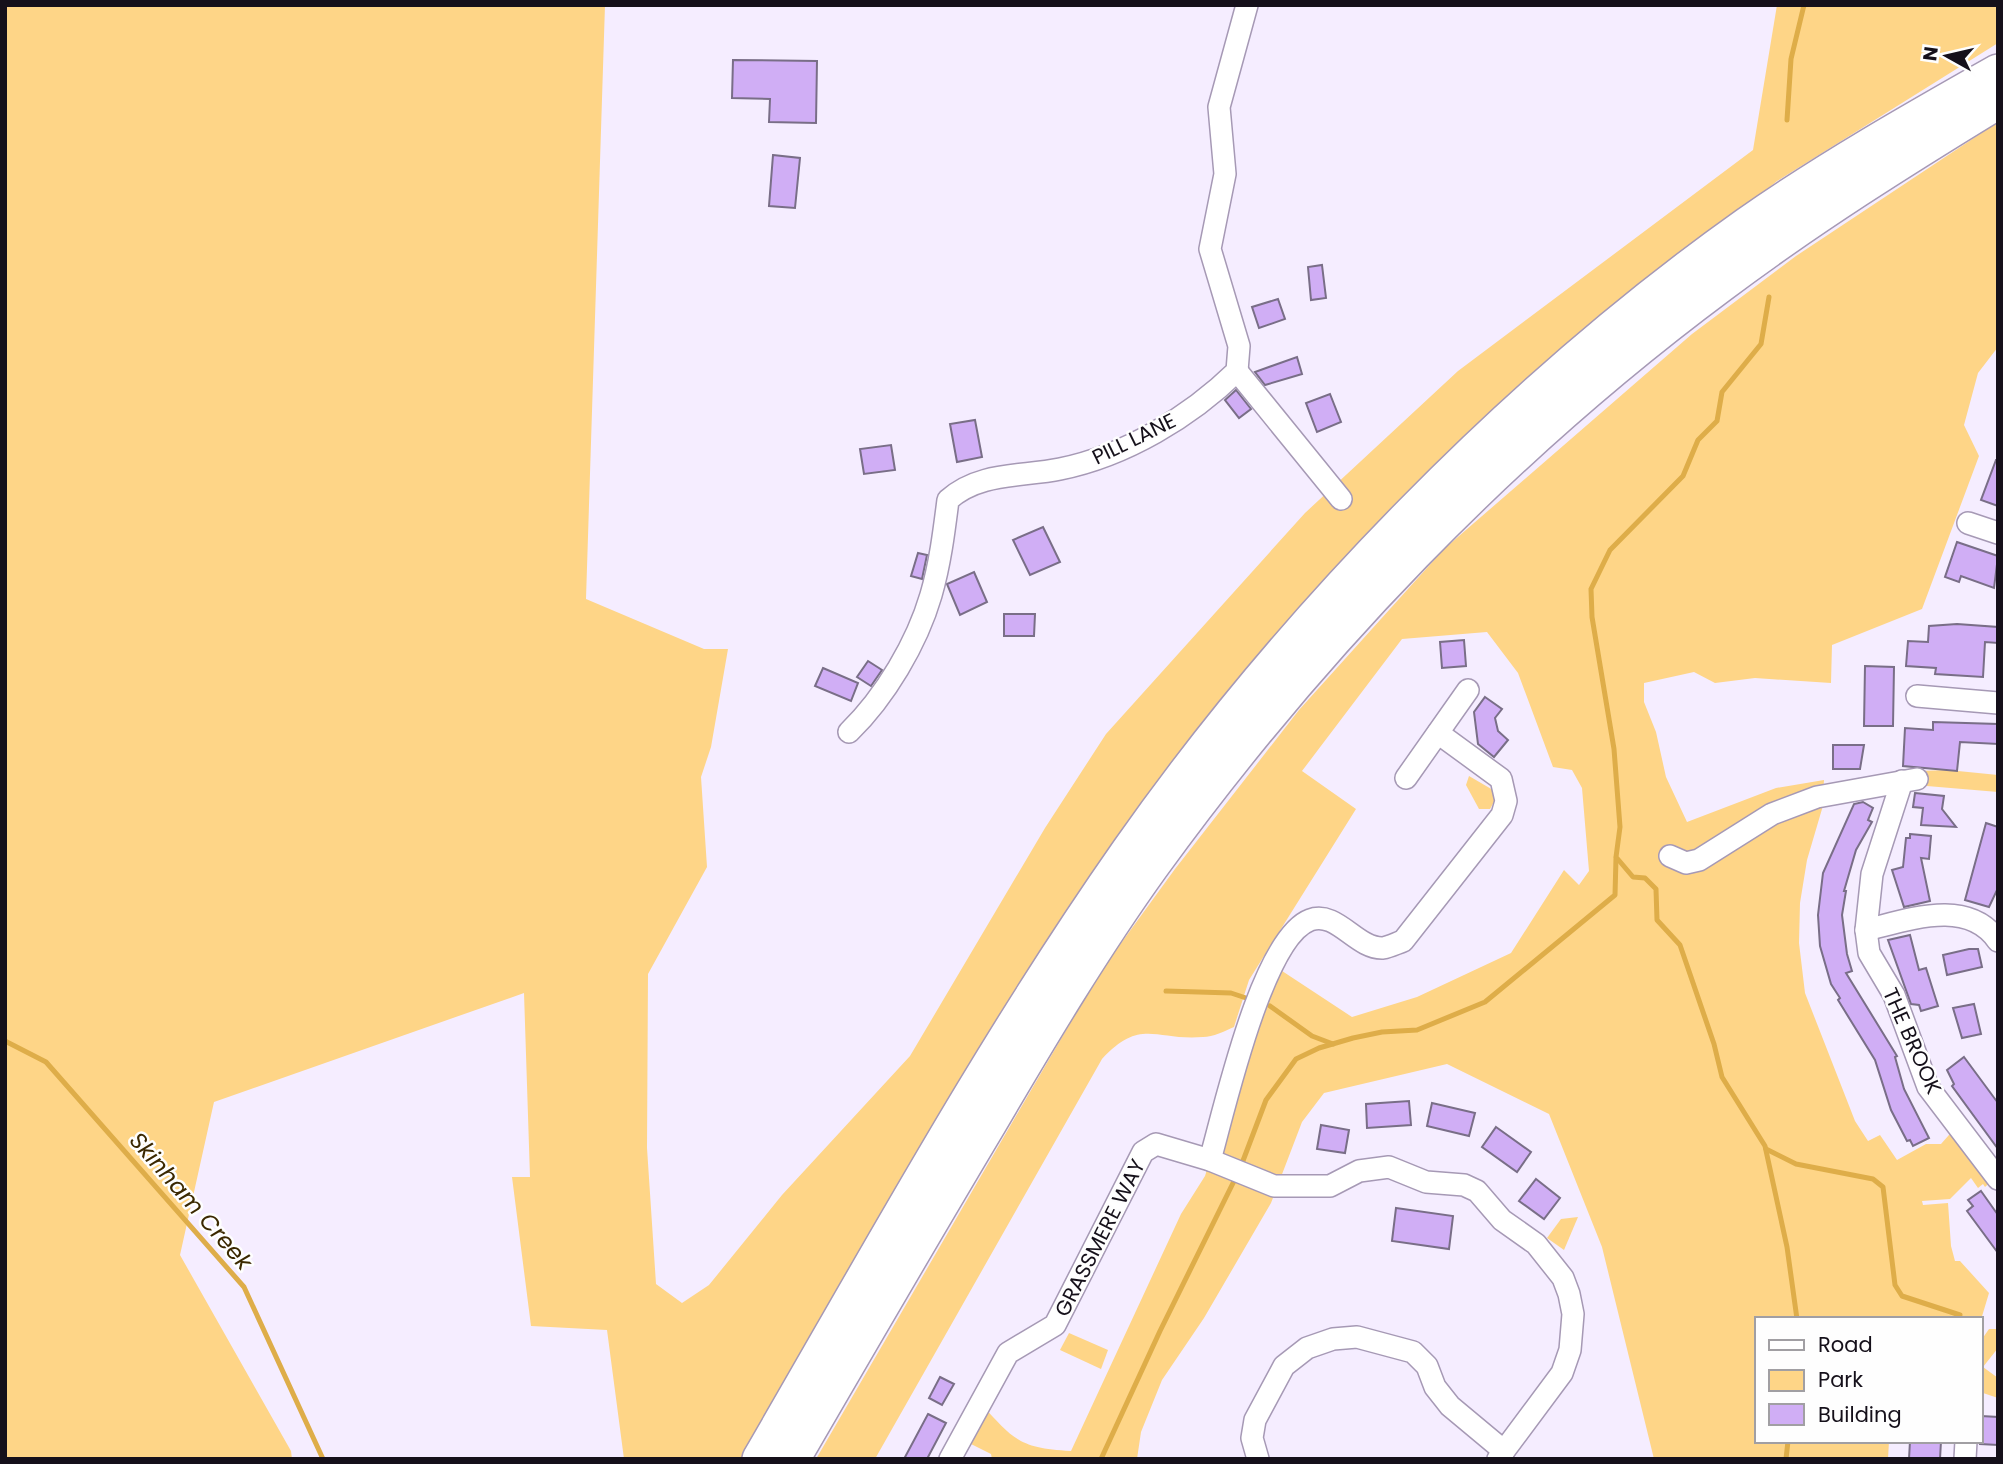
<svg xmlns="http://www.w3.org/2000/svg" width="2003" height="1464" viewBox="0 0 2003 1464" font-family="Poppins,sans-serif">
<rect width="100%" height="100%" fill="#f5edff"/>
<g fill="#fed587">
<polygon points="5,5 605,5 586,599 704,649 728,649 711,747 701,777 707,867 648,974 647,1148 656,1284 682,1303 709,1285 782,1195 910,1056 1045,828 1106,734 1305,513 1458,371 1753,150 1777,5 1998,5 1998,43 1777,181 1435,467 748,1459 624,1459 607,1330 531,1326 512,1177 530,1177 524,993 214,1102 180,1255 291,1451 292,1459 5,1459"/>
<path d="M1998,122V347L1978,373L1964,425L1979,456L1922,609L1832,645L1831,683L1755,678L1715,683L1694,672L1644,683V702L1656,732L1666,777L1687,822L1776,788L1824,780L1822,809L1807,860L1800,903L1799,943L1805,993L1855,1121L1868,1141L1880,1135L1897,1160L1926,1144H1941L1956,1127L1996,1177L1985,1187L1983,1184L1978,1188L1971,1178L1950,1199L1922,1201L1923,1205L1948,1203L1951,1246L1955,1261H1960L1989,1293L1980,1323V1319H1756V1441H1889L1888,1459H1654L1602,1247L1549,1114L1447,1064L1324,1093L1302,1122L1271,1203L1204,1318L1162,1380L1141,1432L1137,1459H992L991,1454L961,1439L981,1404C1015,1441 1020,1448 1071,1451L1181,1214L1205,1176L1273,965L1352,1017L1417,997L1511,953L1564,870L1579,885L1589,871L1582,788L1572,770L1553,767L1518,673L1487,632L1402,639L1302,771L1356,809L1249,980L1234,1027C1225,1031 1213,1037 1203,1037C1155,1041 1141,1017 1102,1059L875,1459H816L1100,972L1175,869L1299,710L1444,549L1692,334L1796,256Z"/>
<polygon points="1948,770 1998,775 1998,792 1915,785 1920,771"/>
<polygon points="1469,776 1493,790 1495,800 1490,809 1479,809 1466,785"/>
<polygon points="1578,1217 1564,1250 1547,1238 1561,1219"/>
<polygon points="1989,1329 1998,1329 1998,1348 1983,1367 1998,1378 1998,1398 1980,1392 1980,1342"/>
<polygon points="1069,1333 1108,1350 1101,1369 1060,1350"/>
</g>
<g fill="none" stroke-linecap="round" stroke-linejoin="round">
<g stroke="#dead49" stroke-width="5">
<polyline points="1787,120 1791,59 1804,5"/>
<polyline points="1769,297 1761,344 1722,392 1717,421 1698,440 1683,476 1610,550 1591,589 1592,617 1614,749 1620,827 1616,857 1633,877 1645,878 1656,889 1657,920 1680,945 1714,1044 1722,1077 1765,1146 1787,1247 1797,1319"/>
<polyline points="1166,991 1231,993 1246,998"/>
<polyline points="1270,1006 1312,1036 1333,1044"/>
<polyline points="5,1041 46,1062 244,1287 323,1459"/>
<polyline points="1766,1149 1796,1164 1873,1179 1883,1187 1895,1285 1902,1296 1960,1315"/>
<polyline points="1241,1166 1266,1100 1296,1059 1319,1048 1353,1038 1382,1032 1417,1030 1485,1002 1615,895 1616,858"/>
<polyline points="1101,1459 1160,1331 1237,1175"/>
<polyline points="1786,1459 1788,1441"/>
</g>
</g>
<g fill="#d0aef5" stroke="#796e87" stroke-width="2">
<polygon points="733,60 817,61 816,123 769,122 770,99 732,98"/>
<polygon points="773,155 800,158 795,208 769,206"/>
<polygon points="1322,265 1326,298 1311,300 1308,267"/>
<polygon points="1278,299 1285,319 1259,328 1252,307"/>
<polygon points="1297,357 1302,374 1265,385 1255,372"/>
<polygon points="1236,390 1251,409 1239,418 1225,400"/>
<polygon points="1330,394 1341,422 1317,432 1306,403"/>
<polygon points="975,420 982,457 957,462 950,424"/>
<polygon points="891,445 895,470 864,474 860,449"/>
<polygon points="1996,460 1998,460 1998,506 1981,500"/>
<polygon points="1043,527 1060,562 1030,575 1013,540"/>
<polygon points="1957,542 1998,556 1994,588 1961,576 1959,582 1945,577"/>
<polygon points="918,553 927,555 922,579 911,576"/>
<polygon points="974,572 987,602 960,615 947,584"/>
<polygon points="1004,614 1035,614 1034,636 1004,636"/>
<polygon points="1957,624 1998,627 1998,643 1985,642 1983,677 1935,674 1936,668 1906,666 1908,641 1928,642 1929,626"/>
<polygon points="1464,640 1466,666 1442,668 1440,642"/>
<polygon points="868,661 882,670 871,686 857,677"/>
<polygon points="1865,666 1894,667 1893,726 1864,726"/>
<polygon points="823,668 858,683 851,701 815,686"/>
<polygon points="1485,697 1502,709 1495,718 1498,731 1508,740 1494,757 1478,744 1474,712"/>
<polygon points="1933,722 1998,724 1998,744 1960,742 1957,771 1903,766 1905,728 1933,730"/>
<polygon points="1833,745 1864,745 1860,769 1833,769"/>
<polygon points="1915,793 1944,796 1942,809 1956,827 1921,825 1923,808 1913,807"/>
<polygon points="1863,802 1873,808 1868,820 1872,822 1856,850 1844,891 1846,891 1842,915 1847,954 1852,971 1846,973 1897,1056 1895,1057 1904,1089 1929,1138 1913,1146 1910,1140 1907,1141 1891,1110 1875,1060 1838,1000 1840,998 1831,984 1820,946 1818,915 1823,873 1854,804"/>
<polygon points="1986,823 1998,827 1998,888 1989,907 1965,900"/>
<polygon points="1910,834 1931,836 1929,859 1921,858 1930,901 1904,907 1892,870 1903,867 1906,838 1910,838"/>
<polygon points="1910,935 1919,970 1926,968 1938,1006 1921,1011 1919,1005 1911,1004 1888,940"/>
<polygon points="1969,949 1978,949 1982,967 1947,975 1943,955"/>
<polygon points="1974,1004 1981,1034 1962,1038 1953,1008"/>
<polygon points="1964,1057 1998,1103 1998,1149 1952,1086 1954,1084 1947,1070"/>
<polygon points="1409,1101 1411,1125 1367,1128 1366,1104"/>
<polygon points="1432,1103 1475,1113 1469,1136 1427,1126"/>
<polygon points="1321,1125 1349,1130 1345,1153 1317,1149"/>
<polygon points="1496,1127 1531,1152 1517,1172 1482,1147"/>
<polygon points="1536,1179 1560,1198 1544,1219 1519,1201"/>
<polygon points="1981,1191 1998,1215 1998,1253 1967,1211 1973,1206 1968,1200"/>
<polygon points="1396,1208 1453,1216 1449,1249 1392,1241"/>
<polygon points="940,1377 954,1384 942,1405 929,1398"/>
<polygon points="928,1414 946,1423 927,1459 904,1459"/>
<polygon points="1981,1416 1998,1417 1998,1445 1980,1444"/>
<polygon points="1910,1441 1941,1441 1940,1459 1909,1459"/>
</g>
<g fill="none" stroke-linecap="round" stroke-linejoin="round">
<g stroke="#a699b5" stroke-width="24">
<g id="minor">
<polyline points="1237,371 1341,499"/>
<polyline points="1968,523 1998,533"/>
<polyline points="1917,696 1998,703"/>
<path d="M849,732C885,697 917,643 931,595C940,564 944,532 948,500C979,472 1021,477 1060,469C1125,456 1190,417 1237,371L1239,346L1210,249L1225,174L1219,107L1247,5"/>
<polyline points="1406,778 1468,690"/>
<polyline points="1902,781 1872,874 1866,930 1869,953 1894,995 1928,1087 1998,1179"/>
<polyline points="1670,856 1686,863 1699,860 1772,814 1817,797 1917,779"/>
<path d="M1866,930C1908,920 1968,897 1998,941"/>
<path d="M1210,1160C1224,1111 1262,938 1310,920C1337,910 1356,949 1383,948C1389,947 1397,943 1403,941L1502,815L1506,801L1501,779L1438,733"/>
<polyline points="950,1459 1008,1353 1055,1325 1143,1152 1156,1144 1210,1160 1274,1186 1330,1186 1359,1171 1389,1167 1426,1182 1464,1185 1477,1191 1502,1220 1536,1244 1563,1278 1569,1294 1573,1314 1570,1350 1562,1373 1498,1459"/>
<polyline points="1258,1459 1252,1438 1255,1420 1284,1366 1307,1348 1333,1339 1357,1337 1413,1352 1427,1366 1435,1387 1450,1406 1504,1451"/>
<polyline points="1965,1459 1966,1441"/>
</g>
</g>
<g stroke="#a699b5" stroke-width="38">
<g id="trunk">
<path d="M760,1459C879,1254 993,1045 1129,851C1291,620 1517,388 1747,225C1827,169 1913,120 1998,72"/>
<path d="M792,1459C857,1347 922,1235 989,1123C1040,1036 1093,947 1152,865C1311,646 1502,447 1720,285C1809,218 1903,159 1998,101"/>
</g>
</g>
<use href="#minor" stroke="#fff" stroke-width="21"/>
<use href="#trunk" stroke="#fff" stroke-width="35"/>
</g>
<g text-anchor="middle" stroke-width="5" stroke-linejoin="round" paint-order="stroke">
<g font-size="21" fill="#15101a" stroke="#fefefe">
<text transform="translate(1134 439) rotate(-26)" y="7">PILL LANE</text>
<text transform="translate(1912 1041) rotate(66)" y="7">THE BROOK</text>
<text transform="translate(1100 1238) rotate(-63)" y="7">GRASSMERE WAY</text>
</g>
<g font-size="23" font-style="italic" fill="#3b2800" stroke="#fefefe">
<text transform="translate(191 1201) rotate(49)" y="8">Skinham Creek</text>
</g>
</g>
<rect width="2003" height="1464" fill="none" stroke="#15101a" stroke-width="14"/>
<rect x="1755" y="1317" width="228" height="126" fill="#fefefe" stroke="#a19fa3" stroke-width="2"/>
<rect x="1769" y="1340" width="35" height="10" fill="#ffffff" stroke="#a19fa3" stroke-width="2"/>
<text x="1818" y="1352" font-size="21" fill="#15101a">Road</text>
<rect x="1769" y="1370" width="35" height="21" fill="#fed587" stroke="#a19fa3" stroke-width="2"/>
<text x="1818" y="1387" font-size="21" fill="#15101a">Park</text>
<rect x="1769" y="1404" width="35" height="21" fill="#d0aef5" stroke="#a19fa3" stroke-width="2"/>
<text x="1818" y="1422" font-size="21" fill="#15101a">Building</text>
<g transform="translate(1947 56) rotate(278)" stroke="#fefefe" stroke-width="5" paint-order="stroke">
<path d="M0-5L12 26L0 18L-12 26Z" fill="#15101a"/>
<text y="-10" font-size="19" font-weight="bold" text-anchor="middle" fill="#15101a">N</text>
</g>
</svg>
